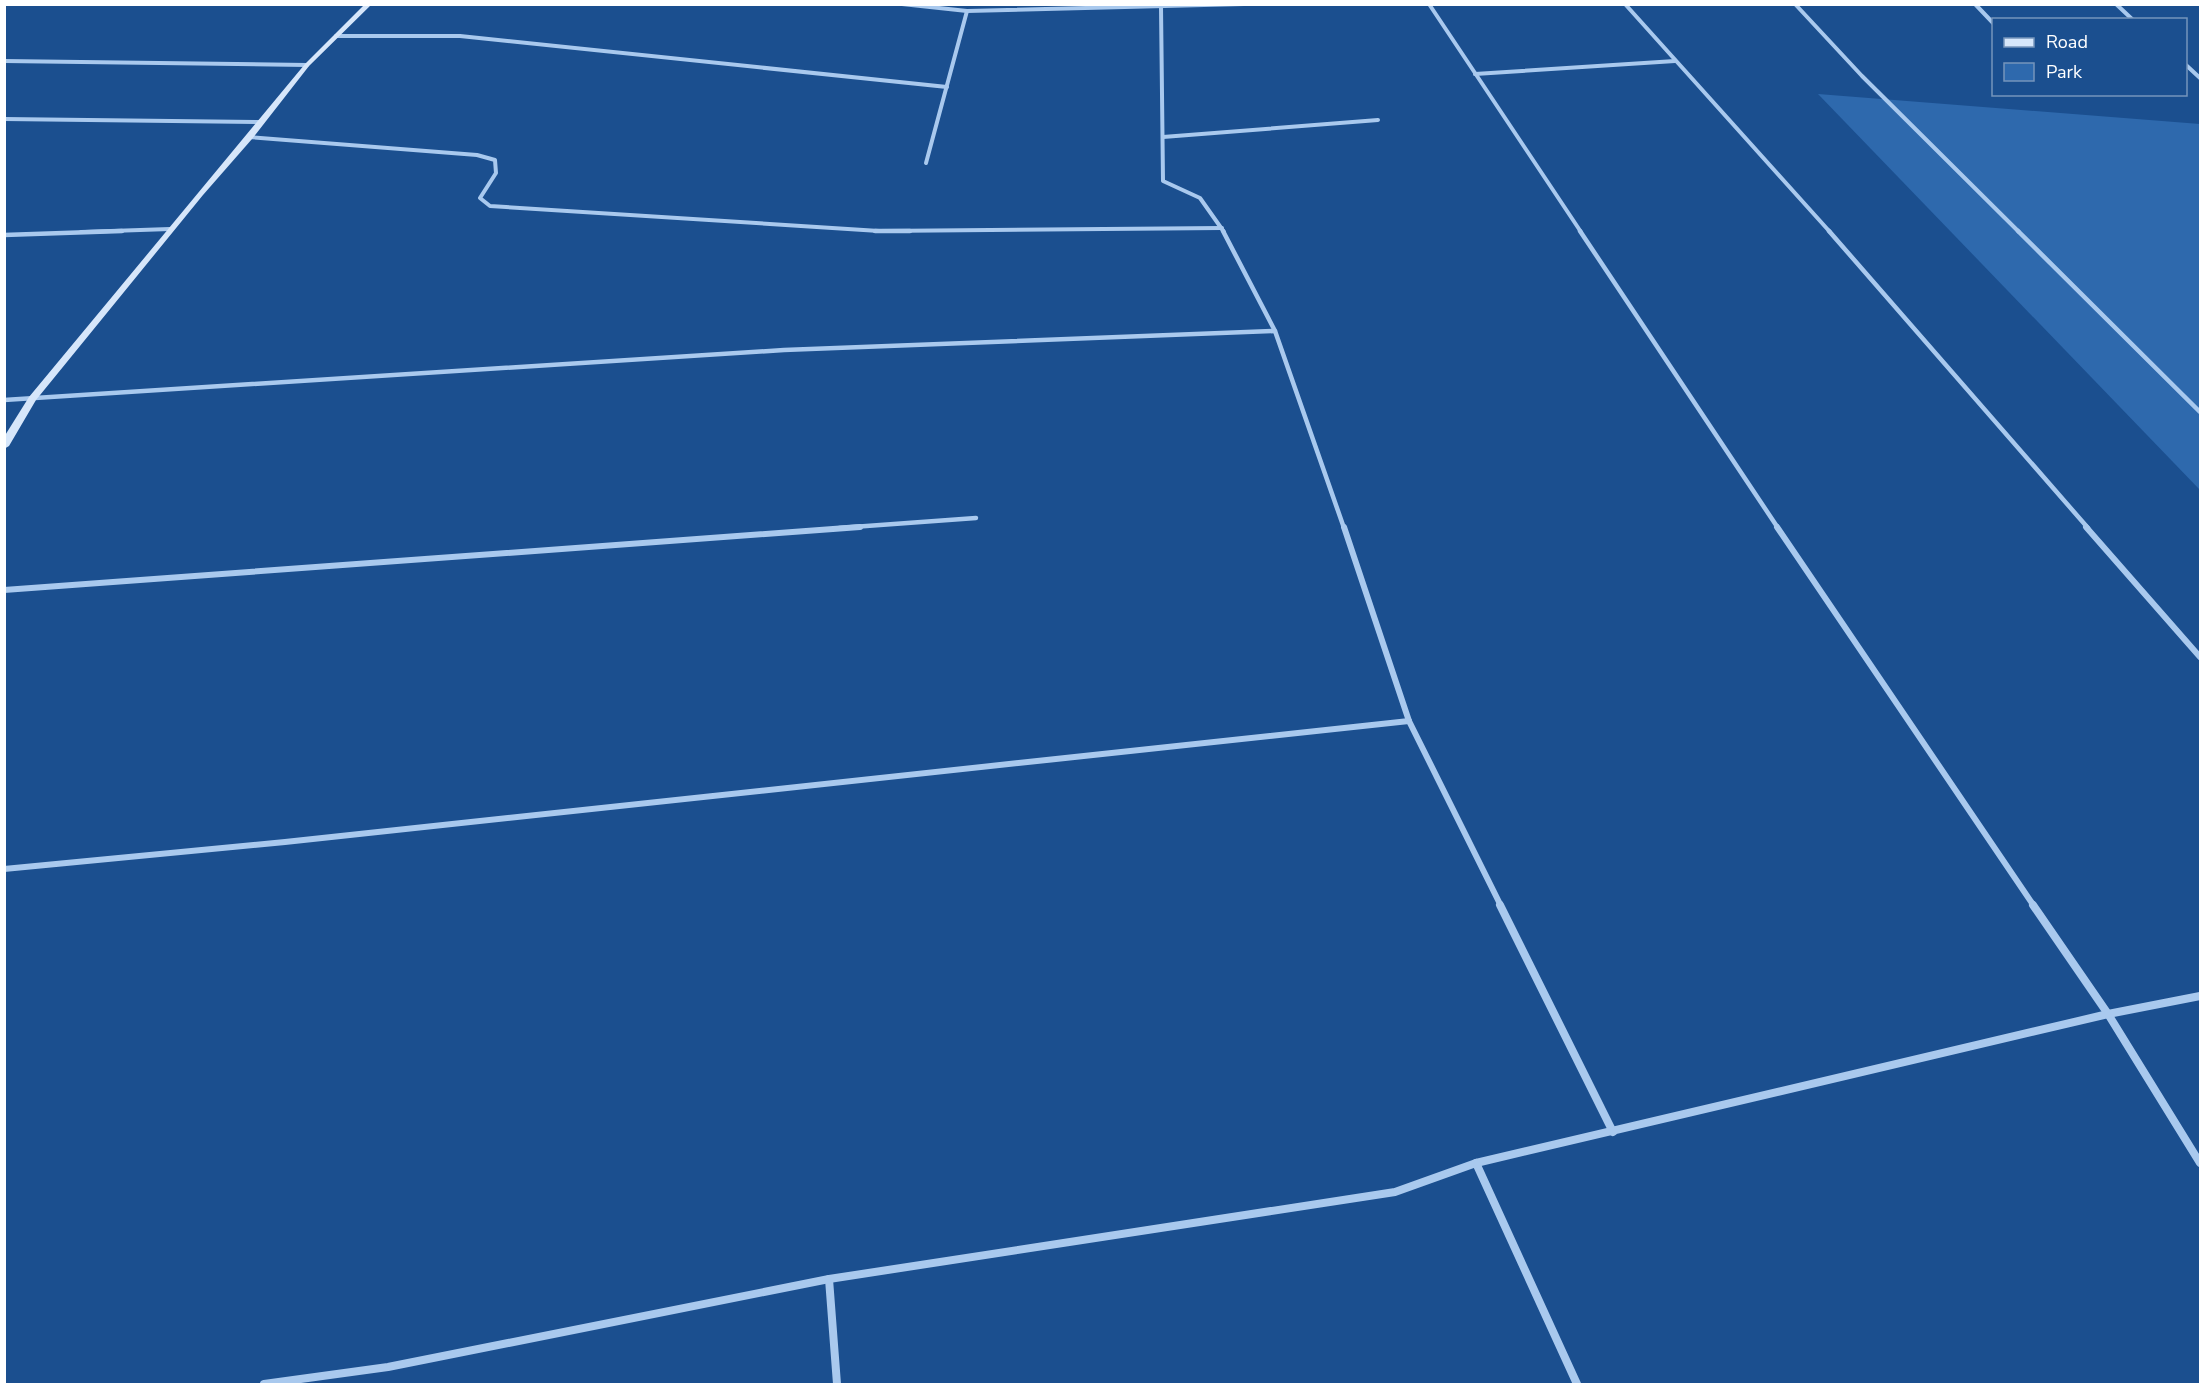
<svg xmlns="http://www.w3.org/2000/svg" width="2205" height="1389" viewBox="0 0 2205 1389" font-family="'Nunito Sans',sans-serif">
<rect width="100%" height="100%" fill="#1b4f8f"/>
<polygon fill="#2e69ad" points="1818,94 2200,124 2200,490"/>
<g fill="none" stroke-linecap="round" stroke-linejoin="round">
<g stroke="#a9c9ee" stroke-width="4">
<polyline points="902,4 967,11 1244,4"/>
<polyline points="1429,4 1581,232"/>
<polyline points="1625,4 1830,232"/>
<polyline points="1795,4 1862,76 2019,232"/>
<polyline points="1975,4 1994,24"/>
<polyline points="2116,4 2133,20"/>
<polyline points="1161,7 1163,181 1200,198 1224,232"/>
<polyline points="336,36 460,36 947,87"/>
<polyline points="4,61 307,65"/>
<polyline points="2186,65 2200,78"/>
<polyline points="1475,74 1675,61"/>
<polyline points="4,119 260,122"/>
<polyline points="249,137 477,155 495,160 496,173 480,198 490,206 879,231 1222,228"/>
<polyline points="1163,137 1378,120"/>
<polyline points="926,163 967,11"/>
<polyline points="81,232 170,229"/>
</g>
<g stroke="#a9c9ee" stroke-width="4.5">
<polyline points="875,231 910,231"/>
<polyline points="1580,231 1778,528"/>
<polyline points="1829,231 2088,528"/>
<polyline points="2018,231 2200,412"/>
<polyline points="4,235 122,231"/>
<polyline points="1275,331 1344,528"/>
<polyline points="4,400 784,350 1275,331 1223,231"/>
<polyline points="839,528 976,518"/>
</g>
<g stroke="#a9c9ee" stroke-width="6">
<polyline points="1344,527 1409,721 1501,906"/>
<polyline points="1777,527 2034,906"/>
<polyline points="2086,527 2200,657"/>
<polyline points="4,590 860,527"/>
<polyline points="4,869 285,842 1409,721"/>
</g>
<g stroke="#a9c9ee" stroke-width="8">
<polyline points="1500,905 1613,1132"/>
<polyline points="2033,905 2108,1014 2200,1163"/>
<polyline points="1476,1163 1577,1384"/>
<polyline points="829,1279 837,1384"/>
<polyline points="264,1384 388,1367 829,1279 1395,1192 1476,1163 2108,1014 2200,996"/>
</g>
<polygon fill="#d6e6fa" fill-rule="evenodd" points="365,4 372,4 309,66 252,139 203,195 36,400 9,446 4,449 4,437 29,397 305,64"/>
</g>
<rect width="2205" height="1389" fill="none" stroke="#ffffff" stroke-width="12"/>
<rect x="1992" y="18" width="195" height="78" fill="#1b4f8f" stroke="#7695bc" stroke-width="1.5"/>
<rect x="2004" y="38" width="30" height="9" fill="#d6e6fa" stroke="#7695bc" stroke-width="1.5"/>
<text x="2046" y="48" font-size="18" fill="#ffffff">Road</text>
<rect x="2004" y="63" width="30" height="18" fill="#2e69ad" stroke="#7695bc" stroke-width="1.5"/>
<text x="2046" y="78" font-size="18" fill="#ffffff">Park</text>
</svg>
